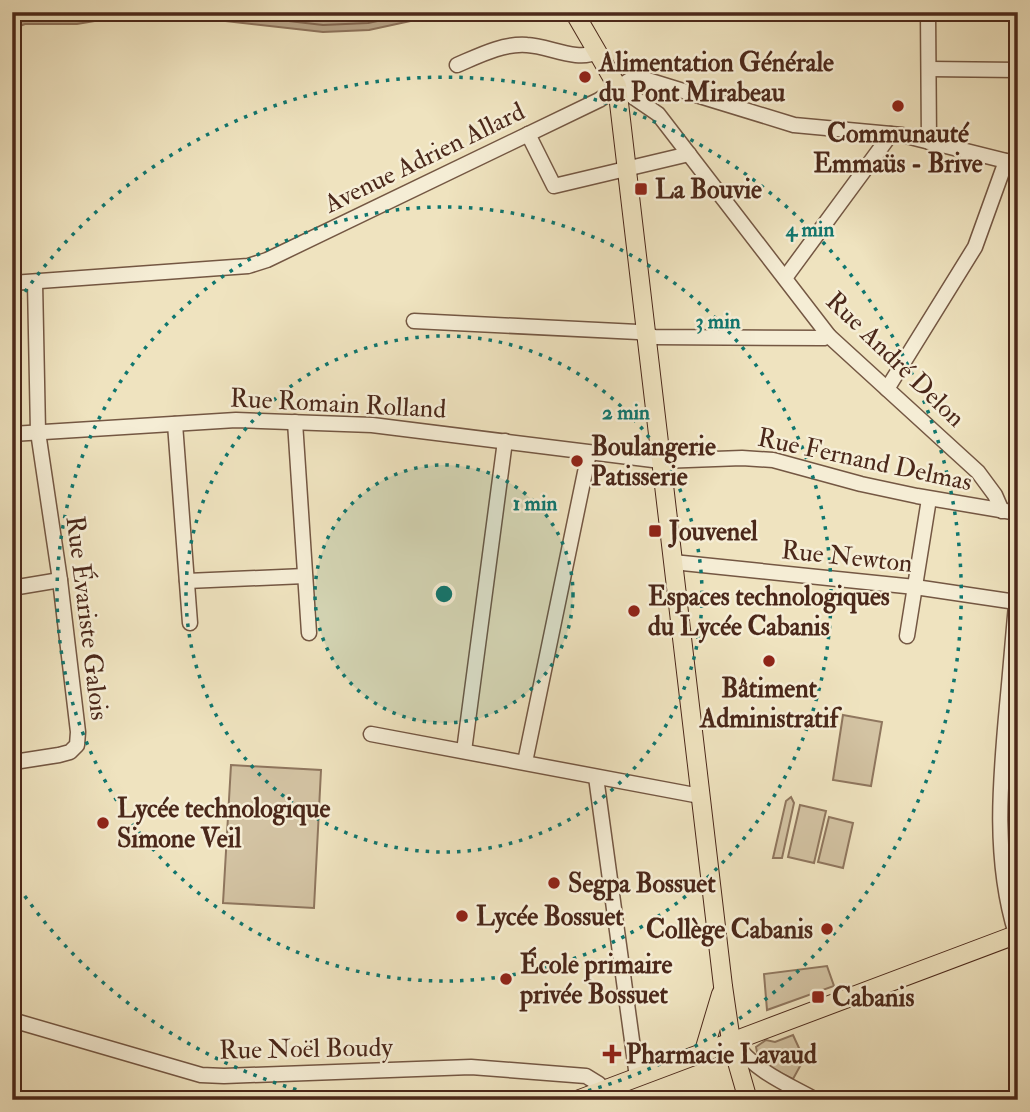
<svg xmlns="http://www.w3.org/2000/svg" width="1030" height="1112" viewBox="0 0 1030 1112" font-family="'IM FELL Double Pica',serif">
<rect width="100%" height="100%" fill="#efe3bf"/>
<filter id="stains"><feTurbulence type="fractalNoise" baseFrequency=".00286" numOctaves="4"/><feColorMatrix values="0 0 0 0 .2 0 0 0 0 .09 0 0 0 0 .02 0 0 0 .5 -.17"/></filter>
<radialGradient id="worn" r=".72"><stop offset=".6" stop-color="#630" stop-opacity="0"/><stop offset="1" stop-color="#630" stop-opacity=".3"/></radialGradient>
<g fill="#d3c3a3" stroke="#8f765e" stroke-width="2">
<polygon points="843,715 882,722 871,786 833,780"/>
<polygon points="231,765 321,770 314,908 223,903"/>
<polygon points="791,797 794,803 782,858 773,858 786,801"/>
<polygon points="800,805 826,811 814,863 788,857"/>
<polygon points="829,817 853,823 843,868 818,862"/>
<polygon points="827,966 834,986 767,1010 764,974"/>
<path d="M793,1035L804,1059L793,1079C778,1071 758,1066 756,1047L766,1040L775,1042Z"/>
</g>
<polygon fill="#b7a387" stroke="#8c725b" stroke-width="2" points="12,12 452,12 369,30 323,32 199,18 136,14 77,24 25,24 12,29"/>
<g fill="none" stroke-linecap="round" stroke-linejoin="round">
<g stroke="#816650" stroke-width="2">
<polyline points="210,12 323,25 368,23 420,12"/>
<polyline points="286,12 323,17 378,12"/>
<polyline points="12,22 24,17 76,17 103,12"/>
</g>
<g stroke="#745743" stroke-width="17">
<g id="minor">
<polyline points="928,12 929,142"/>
<path d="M457,65C478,56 503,43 527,45C549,46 577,62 597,52"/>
<polyline points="929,69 1018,70"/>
<polyline points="617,86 658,114 829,336 978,472 995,495 1002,511"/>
<polyline points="528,134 554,186 689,154"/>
<polyline points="785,278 891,134"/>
<polyline points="12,283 248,266 267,260 599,100 633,78 641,78 794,125 902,135 1018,164"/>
<polyline points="414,321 638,332 654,337 824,338 829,336"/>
<polyline points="887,389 975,247 1006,161"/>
<polyline points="295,422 309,633"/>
<polyline points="175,424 190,623"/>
<polyline points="12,434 236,420 372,425 661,461 742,458 773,460 861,484 917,496 1018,513"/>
<polyline points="673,562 915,587 1016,602"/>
<polyline points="187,581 305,576"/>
<polyline points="12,588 60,580"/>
<polyline points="907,636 929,499"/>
<polyline points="371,734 700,796"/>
<polyline points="464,751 505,441"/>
<polyline points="14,762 59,755 70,752 77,745 78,732 60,580 38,432 35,282"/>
<polyline points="525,762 589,453"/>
<polyline points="596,777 637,1077"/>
<path d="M1016,934C993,860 1000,782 1007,706C1011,665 1014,624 1018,584"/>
<polyline points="12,1020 201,1075 224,1076 471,1067 586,1076 599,1084 601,1091"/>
<path d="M735,1044C757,1072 785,1083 816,1100"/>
</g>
</g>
<g stroke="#4b281a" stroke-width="20">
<g id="major">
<polyline points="574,12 617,86 723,986 731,1041 748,1100"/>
<polyline points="704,1051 721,994"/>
<polyline points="577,1100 1018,934"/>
</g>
</g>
<use href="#minor" stroke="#f5edd5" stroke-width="14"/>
<use href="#major" stroke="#efe3bf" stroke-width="18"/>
</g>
<circle cx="444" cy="594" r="129" fill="#0f766e" fill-opacity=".12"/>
<g fill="none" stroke="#0f766e" stroke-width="3.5" stroke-dasharray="3.5 7">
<circle cx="444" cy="594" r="129"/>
<circle cx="444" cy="594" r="258"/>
<circle cx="444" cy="594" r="387"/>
<path d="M337 1100A517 517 0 0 1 13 879M13 309A517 517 0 1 1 551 1100"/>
</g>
<g fill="#8f2418" stroke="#f5edd5" stroke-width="2.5">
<circle cx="585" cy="77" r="7"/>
<circle cx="898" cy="106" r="7"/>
<rect x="634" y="182" width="14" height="14" rx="3.5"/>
<circle cx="577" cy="461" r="7"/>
<rect x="648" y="524" width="14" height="14" rx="3.5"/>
<circle cx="634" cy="611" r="7"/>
<circle cx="769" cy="661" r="7"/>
<circle cx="103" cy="823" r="7"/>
<circle cx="554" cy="883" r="7"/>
<circle cx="462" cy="916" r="7"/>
<circle cx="827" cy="929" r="7"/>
<circle cx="506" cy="979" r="7"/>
<rect x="811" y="990" width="14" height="14" rx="3.5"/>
<path d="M608.5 1043.5h7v7h7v7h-7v7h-7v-7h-7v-7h7z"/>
</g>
<g text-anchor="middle" stroke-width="5" stroke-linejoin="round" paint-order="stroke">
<g font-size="26" font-weight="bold" fill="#4b281a" stroke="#f5edd5" text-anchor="start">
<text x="599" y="71">Alimentation Générale<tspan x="599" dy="30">du Pont Mirabeau</tspan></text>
<text x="898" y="142" text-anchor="middle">Communauté<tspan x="898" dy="30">Emmaüs - Brive</tspan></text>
<text x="655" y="198">La Bouvie</text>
<text x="591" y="455">Boulangerie<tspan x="591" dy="30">Patisserie</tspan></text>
<text x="669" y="540">Jouvenel</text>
<text x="648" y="605">Espaces technologiques<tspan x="648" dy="30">du Lycée Cabanis</tspan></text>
<text x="769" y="697" text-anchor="middle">Bâtiment<tspan x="769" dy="30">Administratif</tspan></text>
<text x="117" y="817">Lycée technologique<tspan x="117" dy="30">Simone Veil</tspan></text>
<text x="568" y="892">Segpa Bossuet</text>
<text x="476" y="925">Lycée Bossuet</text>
<text x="813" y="938" text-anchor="end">Collège Cabanis</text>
<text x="520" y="973">École primaire<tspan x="520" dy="30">privée Bossuet</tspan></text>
<text x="832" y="1006">Cabanis</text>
<text x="626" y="1063">Pharmacie Lavaud</text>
</g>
<g font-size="26" fill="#4b281a" stroke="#f5edd5">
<text transform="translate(424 157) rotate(-26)" y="9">Avenue Adrien Allard</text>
<text transform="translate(896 359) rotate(44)" y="9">Rue André Delon</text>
<text transform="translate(338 403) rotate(3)" y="9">Rue Romain Rolland</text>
<text transform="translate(865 459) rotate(12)" y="9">Rue Fernand Delmas</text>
<text transform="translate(847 556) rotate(6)" y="9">Rue Newton</text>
<text transform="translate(88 618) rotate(83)" y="9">Rue Évariste Galois</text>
<text transform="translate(306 1048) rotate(-1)" y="9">Rue Noël Boudy</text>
</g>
</g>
<circle cx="444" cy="594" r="10" fill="#0f766e" stroke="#f5edd5" stroke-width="3.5"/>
<g font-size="21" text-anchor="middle" font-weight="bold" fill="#0f766e" stroke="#f5edd5" stroke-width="5" stroke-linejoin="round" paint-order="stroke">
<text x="810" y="236">4 min</text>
<text x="718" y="328">3 min</text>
<text x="626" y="419">2 min</text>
<text x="535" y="510">1 min</text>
</g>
<rect width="1030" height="1112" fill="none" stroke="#efe3bf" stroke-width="42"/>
<rect x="14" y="14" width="1002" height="1084" fill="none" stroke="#4b281a" stroke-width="3.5"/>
<rect x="21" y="21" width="988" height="1070" fill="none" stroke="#4b281a" stroke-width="2"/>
<rect width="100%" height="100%" filter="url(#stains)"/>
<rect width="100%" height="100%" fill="url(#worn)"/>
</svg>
